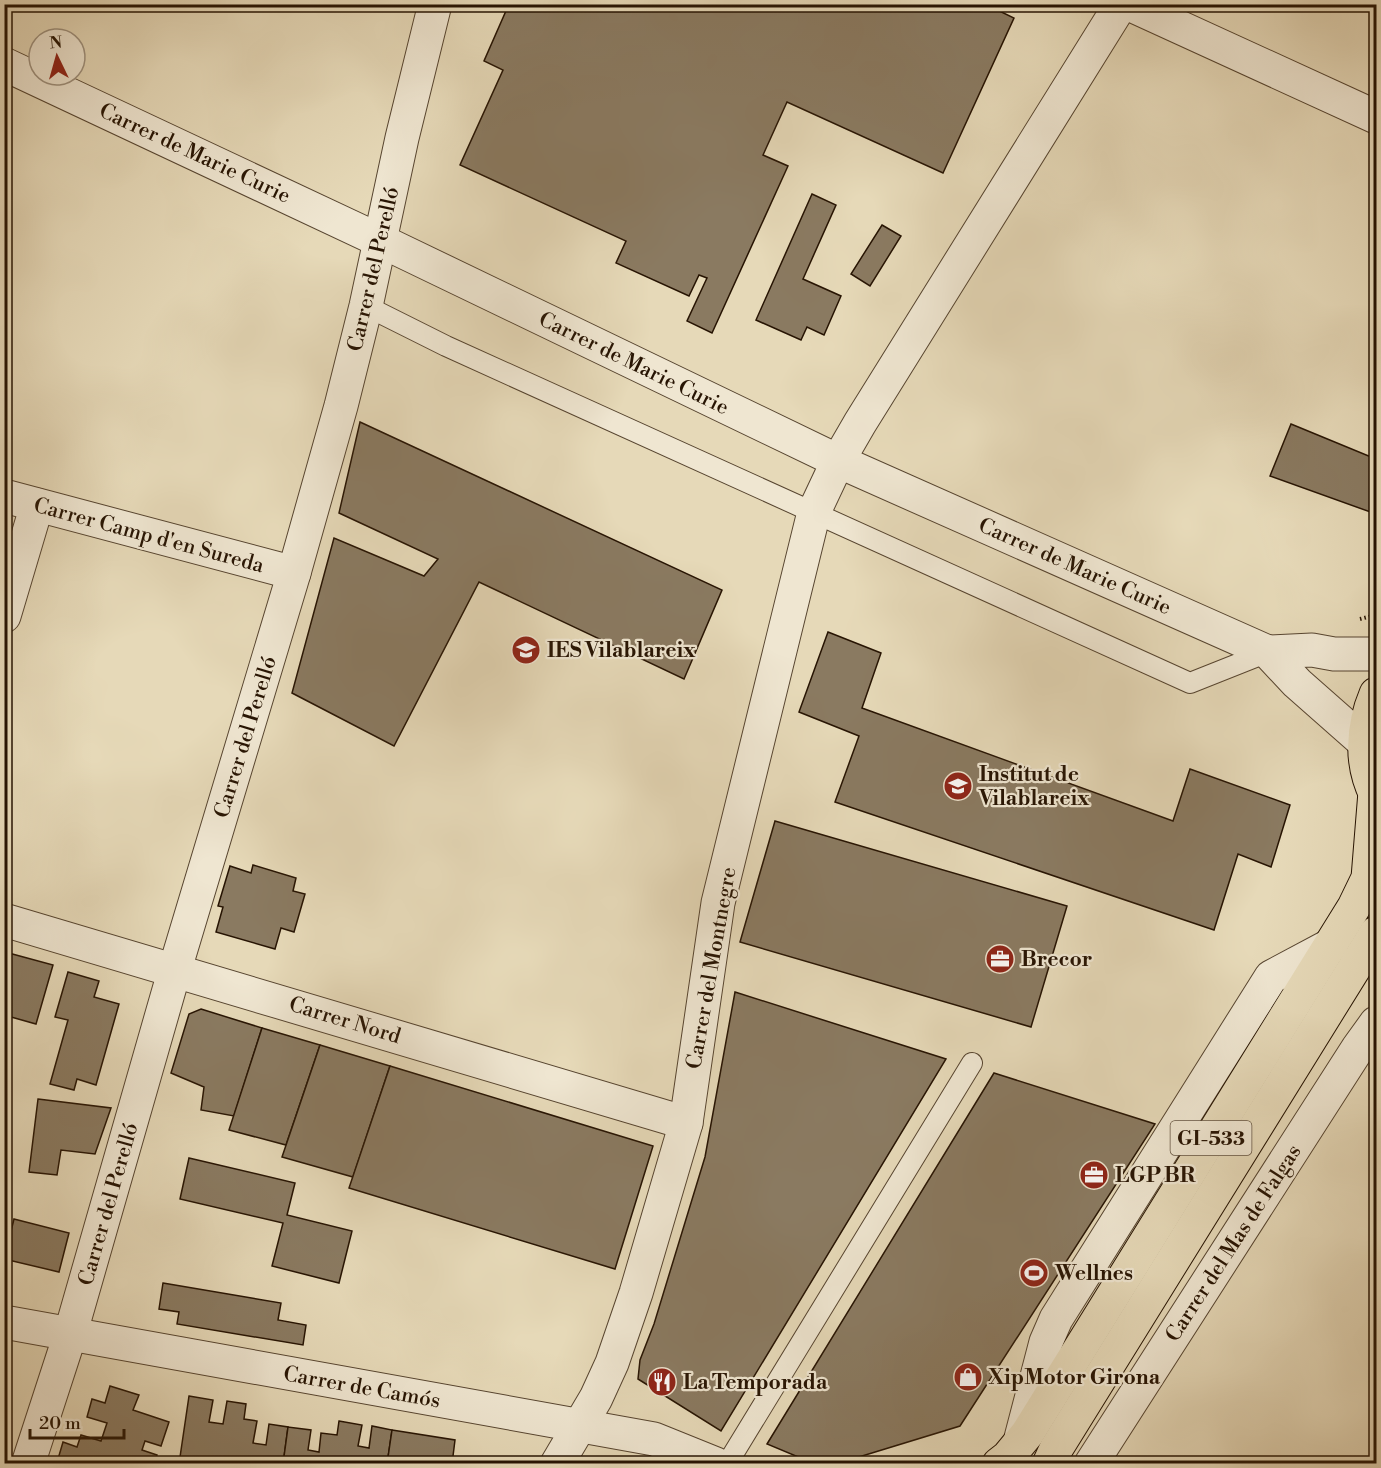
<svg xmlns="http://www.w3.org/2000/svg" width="1381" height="1468" viewBox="0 0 1381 1468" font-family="'Libre Bodoni',serif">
<rect width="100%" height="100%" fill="#e6d9b8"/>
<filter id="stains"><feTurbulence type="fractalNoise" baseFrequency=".00333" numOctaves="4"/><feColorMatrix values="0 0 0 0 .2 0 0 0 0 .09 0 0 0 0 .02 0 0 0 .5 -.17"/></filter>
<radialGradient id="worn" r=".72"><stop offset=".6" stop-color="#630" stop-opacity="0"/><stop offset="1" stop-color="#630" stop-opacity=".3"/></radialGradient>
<g fill="#8a7a61" stroke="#271403" stroke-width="1.5">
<polygon points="509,4 985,4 1014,18 943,173 787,102 763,155 788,166 712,333 687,321 707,278 699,275 689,296 616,263 626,241 460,165 503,70 484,61"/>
<polygon points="812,194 836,205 803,279 841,296 824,335 807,327 801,340 756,320"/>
<polygon points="882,225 901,236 870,286 851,274"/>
<polygon points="360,422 722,590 684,679 479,582 394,746 292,693 334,538 424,576 438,559 339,513"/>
<polygon points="1291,424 1376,459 1376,514 1270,476"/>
<polygon points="828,632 881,653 862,708 1173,821 1190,769 1290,805 1271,867 1238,854 1214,930 835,802 859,736 799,712"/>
<polygon points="775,821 1067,906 1031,1027 740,942"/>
<polygon points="253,865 296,878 293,891 305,894 294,932 281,928 275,949 216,932 223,907 218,906 230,866 251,873"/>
<polygon points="5,952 53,965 36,1024 4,1015"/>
<polygon points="68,972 99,981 94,997 119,1004 96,1085 77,1079 74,1090 50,1084 68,1020 55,1017"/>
<polygon points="735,992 946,1059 721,1431 638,1379 640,1360 654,1324 705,1157"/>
<polygon points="201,1009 262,1028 234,1116 201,1110 204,1087 171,1073 189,1014"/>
<polygon points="262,1028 320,1045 286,1145 229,1130"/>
<polygon points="320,1045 390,1066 353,1177 282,1157"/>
<polygon points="390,1066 653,1146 615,1269 349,1188"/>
<polygon points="994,1073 1155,1124 960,1426 836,1464 815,1464 767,1444"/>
<polygon points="38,1099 111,1108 95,1154 61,1150 57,1175 29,1172"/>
<polygon points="189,1158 295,1183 287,1215 352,1231 339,1283 272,1266 283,1223 180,1199"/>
<polygon points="14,1219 69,1233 59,1272 4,1259"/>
<polygon points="163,1283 281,1303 278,1320 306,1325 303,1345 177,1324 179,1312 159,1309"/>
<polygon points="110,1386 139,1395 133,1410 169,1422 161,1446 145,1441 142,1450 157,1455 154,1464 71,1464 58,1459 63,1442 77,1447 81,1435 101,1441 107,1423 87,1417 92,1399 105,1403"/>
<polygon points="189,1396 213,1400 209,1422 223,1424 227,1401 246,1404 244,1419 257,1421 253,1443 266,1445 269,1424 288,1427 283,1464 215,1464 216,1461 202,1459 202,1464 179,1464"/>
<polygon points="339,1421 362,1425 358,1446 369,1448 372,1426 392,1430 387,1464 283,1464 288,1427 311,1430 308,1450 319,1452 321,1433 337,1435"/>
<polygon points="392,1430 455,1440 452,1464 387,1464"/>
</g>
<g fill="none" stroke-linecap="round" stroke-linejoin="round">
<g stroke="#574530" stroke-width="22">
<g id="service">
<polyline points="366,306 446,346 1190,683 1268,652"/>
<polyline points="727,1464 972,1063"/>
</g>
</g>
<g stroke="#574530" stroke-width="35">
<g id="minor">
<polyline points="1129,4 1376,117"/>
<polyline points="4,64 381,241 838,461 1268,652 1297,683 1365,743"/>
<polyline points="4,496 294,573"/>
<polyline points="4,616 37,505"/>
<polyline points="1268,652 1312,650 1334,654 1376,654"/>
<polyline points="4,920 686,1123"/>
<polyline points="4,1322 654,1439 716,1464"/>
<polyline points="1021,1438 1046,1342 1056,1319 1271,977 1331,945"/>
<polyline points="28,1464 70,1335 175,969 294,573 341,406 366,306 402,138 435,4"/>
<polyline points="557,1464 596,1398 612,1363 636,1293 686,1123 718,903 814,512 838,461 860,423 1121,4"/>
<polyline points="1091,1464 1358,1048 1376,1023"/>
</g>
</g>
<g stroke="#271403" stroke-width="35">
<g id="primary">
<path d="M1376,694C1362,727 1360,763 1376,795"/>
<polyline points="999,1464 1008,1457 1027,1434 1354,907 1368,878 1375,792"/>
<polyline points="1049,1464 1056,1449 1376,933"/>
</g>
</g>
<polyline stroke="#271403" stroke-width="4" stroke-dasharray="1.5 3" stroke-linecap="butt" points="1360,619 1376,615"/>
<use href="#service" stroke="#efe6d1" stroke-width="20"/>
<use href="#minor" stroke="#efe6d1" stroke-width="33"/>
<use href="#primary" stroke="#e6d9b8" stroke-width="33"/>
</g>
<defs>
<g id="school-disc" transform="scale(1.5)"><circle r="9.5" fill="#8f2418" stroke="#efe6d1"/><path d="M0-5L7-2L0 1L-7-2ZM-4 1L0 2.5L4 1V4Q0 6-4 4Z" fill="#fff"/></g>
<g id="office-disc" transform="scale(1.5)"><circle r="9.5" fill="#8f2418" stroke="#efe6d1"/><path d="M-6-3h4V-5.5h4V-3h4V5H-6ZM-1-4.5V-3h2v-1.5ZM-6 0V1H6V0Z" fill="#fff"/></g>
<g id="stadium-disc" transform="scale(1.5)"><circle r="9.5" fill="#8f2418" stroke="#efe6d1"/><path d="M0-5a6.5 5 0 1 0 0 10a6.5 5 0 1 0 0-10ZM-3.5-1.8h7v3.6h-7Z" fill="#fff"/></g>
<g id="shop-disc" transform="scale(1.5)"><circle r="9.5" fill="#8f2418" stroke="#efe6d1"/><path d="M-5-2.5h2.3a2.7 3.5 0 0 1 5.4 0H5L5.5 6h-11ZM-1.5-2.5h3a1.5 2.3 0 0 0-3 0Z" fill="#fff"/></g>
<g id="restaurant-disc" transform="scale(1.5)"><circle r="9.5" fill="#8f2418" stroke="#efe6d1"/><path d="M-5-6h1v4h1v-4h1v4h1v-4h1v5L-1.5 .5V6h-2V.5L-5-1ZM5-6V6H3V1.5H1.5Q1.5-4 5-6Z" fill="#fff"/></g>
</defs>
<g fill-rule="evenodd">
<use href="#school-disc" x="526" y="650"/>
<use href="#school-disc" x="958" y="786"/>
<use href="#office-disc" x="1000" y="959"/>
<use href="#office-disc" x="1094" y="1175"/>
<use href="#stadium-disc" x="1034" y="1273"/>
<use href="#shop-disc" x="968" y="1377"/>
<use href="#restaurant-disc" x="662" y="1382"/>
</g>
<g text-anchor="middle" stroke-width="4.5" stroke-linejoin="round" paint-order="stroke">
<rect fill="#efe6d1" stroke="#635341" stroke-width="1.5" x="1170.5" y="1121" width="81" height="34" rx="4.5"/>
<g font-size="20" font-weight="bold" fill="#271403">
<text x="1211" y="1145">GI-533</text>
</g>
<g font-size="21" fill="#271403" stroke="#efe6d1">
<text transform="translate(195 153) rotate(25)" y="7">Carrer de Marie Curie</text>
<text transform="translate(373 269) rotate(-77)" y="7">Carrer del Perelló</text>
<text transform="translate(634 363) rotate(26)" y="7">Carrer de Marie Curie</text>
<text transform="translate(149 535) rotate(15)" y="7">Carrer Camp d'en Sureda</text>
<text transform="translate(1075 566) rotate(24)" y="7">Carrer de Marie Curie</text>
<text transform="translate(245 737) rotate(-73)" y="7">Carrer del Perelló</text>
<text transform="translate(711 968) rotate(-80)" y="7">Carrer del Montnegre</text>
<text transform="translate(345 1020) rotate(17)" y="7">Carrer Nord</text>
<text transform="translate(108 1204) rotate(-74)" y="7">Carrer del Perelló</text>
<text transform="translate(1233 1243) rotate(-57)" y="7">Carrer del Mas de Falgas</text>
<text transform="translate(362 1387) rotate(10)" y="7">Carrer de Camós</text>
</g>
<g font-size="21" font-weight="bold" fill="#271403" stroke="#efe6d1" text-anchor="start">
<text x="547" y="657">IES Vilablareix</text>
<text x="979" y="781">Institut de<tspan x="979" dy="24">Vilablareix</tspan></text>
<text x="1021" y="966">Brecor</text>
<text x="1115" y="1182">LGP BR</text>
<text x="1055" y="1280">Wellnes</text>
<text x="989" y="1384">XipMotor Girona</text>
<text x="683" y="1389">La Temporada</text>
</g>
</g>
<rect width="1381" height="1468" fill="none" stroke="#e6d9b8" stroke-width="24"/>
<rect x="6" y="6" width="1369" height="1456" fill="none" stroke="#271403" stroke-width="3"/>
<rect x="12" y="12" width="1357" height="1444" fill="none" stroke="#271403" stroke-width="1.5"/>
<g transform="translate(57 57) rotate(355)"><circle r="28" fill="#efe6d1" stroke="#9f927f" stroke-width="1.5"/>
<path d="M0-4.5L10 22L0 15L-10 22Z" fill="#8f2418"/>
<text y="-9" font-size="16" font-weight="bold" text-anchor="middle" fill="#271403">N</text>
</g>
<path d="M30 1429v9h94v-9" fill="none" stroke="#271403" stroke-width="3"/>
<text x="39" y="1429" font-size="18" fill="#271403" stroke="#efe6d1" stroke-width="4.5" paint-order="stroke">20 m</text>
<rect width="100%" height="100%" filter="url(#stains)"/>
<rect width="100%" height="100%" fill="url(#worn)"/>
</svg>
